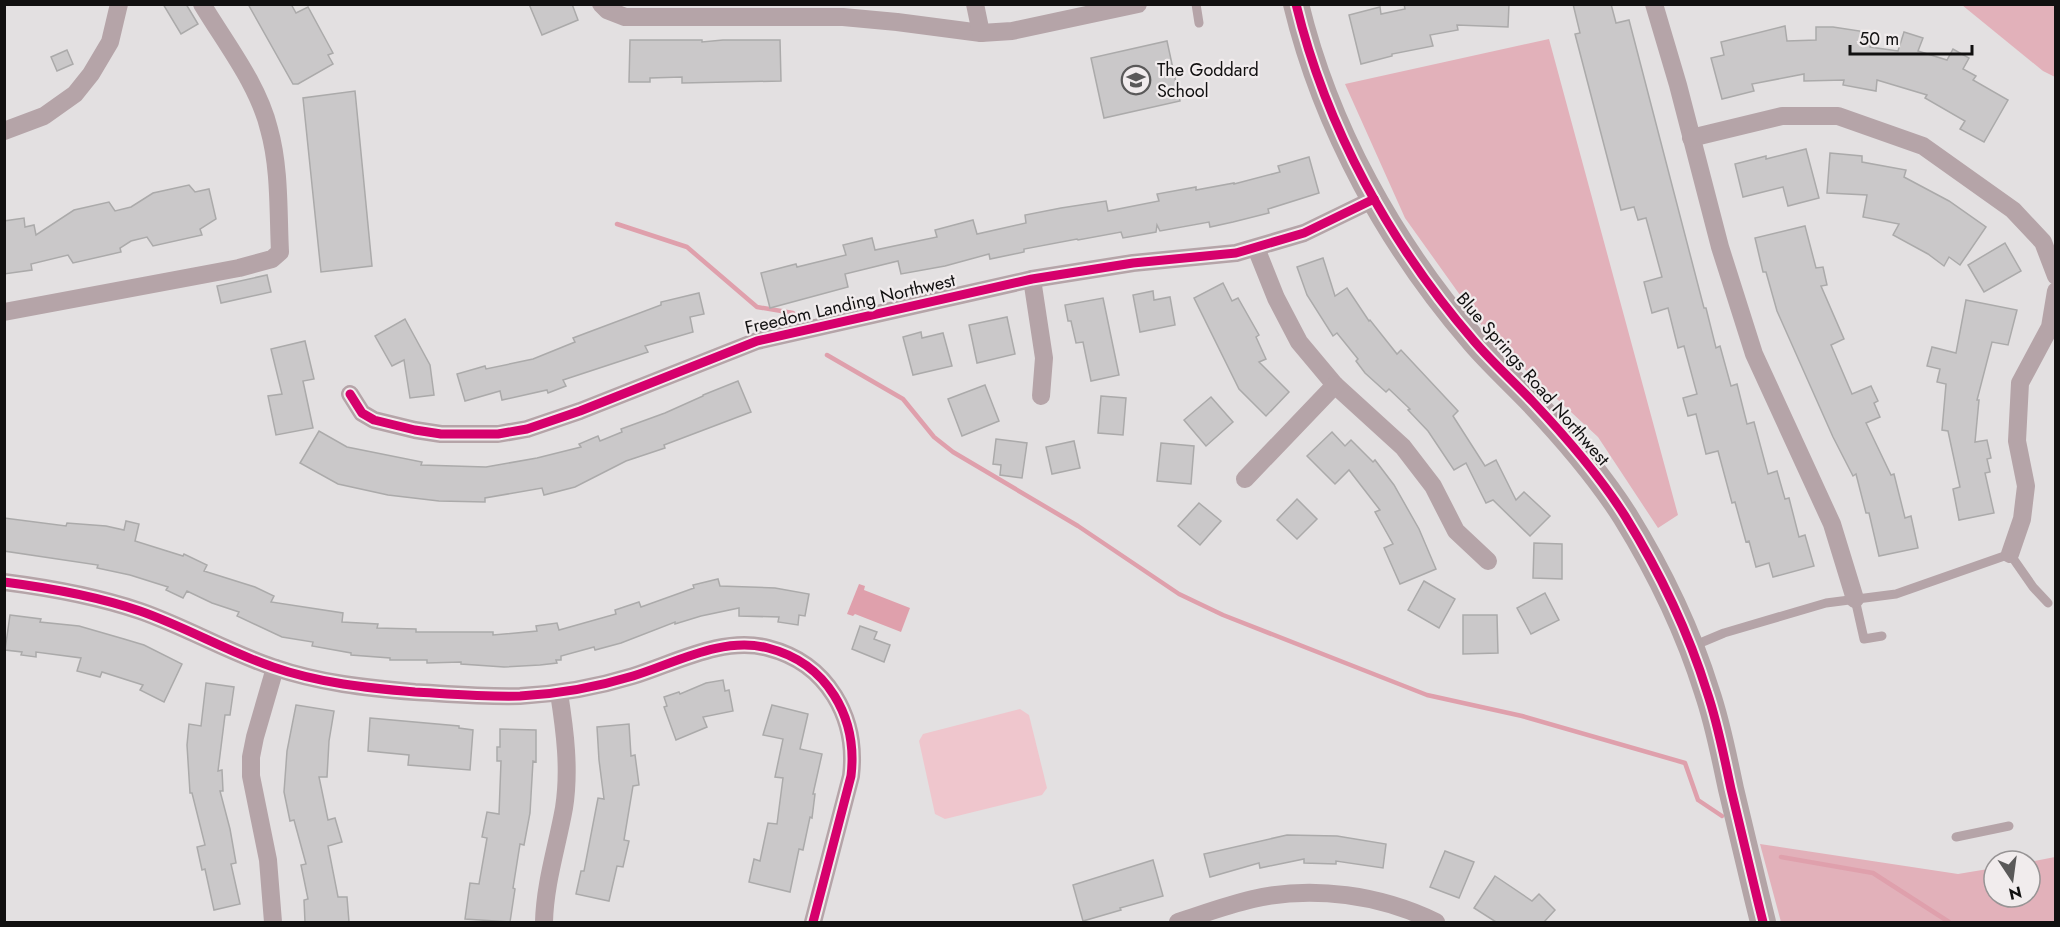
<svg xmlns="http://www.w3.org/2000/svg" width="2060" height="927" viewBox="0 0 2060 927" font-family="Jost,sans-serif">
<rect width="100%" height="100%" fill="#e3e0e1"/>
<polygon fill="#efc6cd" points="1020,709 1029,715 1047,788 1042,795 945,819 935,814 919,741 923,734"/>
<g fill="#e2b1ba">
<polygon points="1962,5 2055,5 2055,77 2043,71"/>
<polygon points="1549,39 1678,515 1658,528 1598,437 1490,337 1405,218 1345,84"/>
<polygon points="1760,844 1958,874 1994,868 1994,897 2030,897 2030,862 2055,857 2055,922 1781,922"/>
</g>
<polygon fill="#dfa0ac" points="859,584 865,586 864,590 910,608 901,632 855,614 853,616 847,614"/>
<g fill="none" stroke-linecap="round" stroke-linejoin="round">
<g stroke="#dfa0ac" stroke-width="4.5">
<polyline points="617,224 687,247 757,307 793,313"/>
<polyline points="827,355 903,399 934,437 953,452 1078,526 1179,594 1223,615 1427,695 1522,716 1685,763 1698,800 1722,816"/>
<polyline points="1781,857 1873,873 1949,922"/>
</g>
</g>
<g fill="#cac8c9" stroke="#abaaaa" stroke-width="1.5">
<polygon points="163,4 186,4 198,24 181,34"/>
<polygon points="248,4 291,4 296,13 308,7 333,53 328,55 333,64 298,84 293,84"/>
<polygon points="529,4 572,4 578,20 542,35"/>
<polygon points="1404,4 1509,4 1508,27 1457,25 1458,30 1430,35 1433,46 1392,54 1392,56 1361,64 1349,15 1380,7 1381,14 1405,9"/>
<polygon points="1573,4 1611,4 1616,23 1629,20 1704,308 1706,308 1716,348 1720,346 1731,386 1737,384 1747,424 1754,422 1768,474 1777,471 1785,499 1789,498 1799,537 1805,535 1814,566 1773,577 1769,563 1756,567 1749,541 1746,542 1735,502 1732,503 1718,451 1706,454 1696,414 1688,416 1683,398 1697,394 1684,346 1678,348 1668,308 1652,313 1644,282 1662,277 1646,218 1638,220 1634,207 1621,210 1575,34 1580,33"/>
<polygon points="1785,26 1787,41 1816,40 1816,27 1833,27 1873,33 1870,47 1898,51 1904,32 1923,38 1918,51 1947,60 1953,49 1969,58 1963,69 1976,76 1973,80 2008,100 1984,142 1960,129 1965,121 1925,98 1927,95 1877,80 1876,91 1843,85 1844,80 1804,81 1804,74 1752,84 1754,91 1722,99 1711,58 1724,55 1721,42"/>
<polygon points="630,40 702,40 702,42 723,40 780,40 781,81 682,83 682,77 650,78 650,82 629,82"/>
<polygon points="1167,41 1180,101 1104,118 1091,58"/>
<polygon points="67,50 73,64 57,71 51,57"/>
<polygon points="355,91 372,266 321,272 303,98"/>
<polygon points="1806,149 1819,198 1788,206 1783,187 1743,197 1735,164 1766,156 1766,159"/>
<polygon points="1830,153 1862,156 1862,162 1906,170 1904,177 1949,201 1986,227 1960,265 1949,257 1944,266 1928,254 1893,235 1899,224 1863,217 1867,195 1827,193"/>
<polygon points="1309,157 1319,193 1268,209 1269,213 1233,222 1210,227 1209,222 1160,231 1157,225 1156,232 1123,238 1121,232 1078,240 1077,239 1024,249 1024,252 990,259 989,254 945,266 901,274 898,261 845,274 848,287 770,308 761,273 796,264 797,267 846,255 843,245 872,238 875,250 937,237 935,230 973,220 977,234 1026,223 1025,215 1061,208 1106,201 1108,211 1159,201 1157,194 1196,187 1196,190 1234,183 1234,184 1280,172 1278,166"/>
<polygon points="189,185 195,192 209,189 216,219 200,229 202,235 153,246 147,237 131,241 120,248 121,252 73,263 68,255 31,264 32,270 4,274 4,221 24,218 25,227 34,225 36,235 74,210 109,202 115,211 131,207 153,193"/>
<polygon points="1805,226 1816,268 1823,267 1827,285 1821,286 1844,339 1831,345 1852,394 1871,386 1878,401 1874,403 1880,417 1866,423 1891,475 1894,474 1905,518 1911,516 1918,548 1879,556 1869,513 1866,513 1856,474 1853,476 1833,437 1777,311 1766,272 1763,272 1755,238"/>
<polygon points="2005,243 2021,271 1984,292 1968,265"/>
<polygon points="1323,258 1335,296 1347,288 1369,321 1370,320 1397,354 1401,350 1458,411 1453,416 1485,466 1496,460 1516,500 1524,492 1550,516 1530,536 1493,500 1486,503 1466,463 1454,470 1428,431 1408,410 1410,409 1389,389 1386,392 1365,373 1356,361 1358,359 1337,333 1333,336 1307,295 1297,267"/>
<polygon points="267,275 271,292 221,303 217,286"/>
<polygon points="1223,283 1232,301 1238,298 1259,335 1256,337 1266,359 1259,362 1289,392 1266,416 1239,389 1194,298"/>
<polygon points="1153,291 1154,300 1170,297 1175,325 1140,332 1133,295"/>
<polygon points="699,293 704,314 690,317 693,332 645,346 648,352 563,380 566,386 548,393 547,390 502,400 500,391 465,401 457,374 485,366 486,369 533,359 575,342 573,338 661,305 661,302"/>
<polygon points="1103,298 1119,375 1091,381 1083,342 1076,343 1071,321 1068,321 1065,305"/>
<polygon points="1966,300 2017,310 2008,345 1992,342 1977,400 1979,400 1975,442 1987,440 1991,458 1987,459 1990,472 1985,473 1994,513 1959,520 1953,489 1960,487 1948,431 1942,430 1946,384 1937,382 1940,369 1927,366 1932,347 1956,353"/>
<polygon points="1007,317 1015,354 977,363 969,325"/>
<polygon points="405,319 430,365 434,395 410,398 404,360 392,366 375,336"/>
<polygon points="921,332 922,338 943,333 952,366 913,375 903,337"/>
<polygon points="305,341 314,379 303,381 313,428 276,435 268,396 282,394 271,349"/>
<polygon points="738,381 751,412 664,445 665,448 626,461 575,487 544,495 542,488 485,498 485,502 439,501 388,495 338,484 300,463 319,431 347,447 422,462 421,465 486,467 537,458 581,447 579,444 598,436 600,441 622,432 621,429 665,413 703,396 703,395"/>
<polygon points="985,385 999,421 962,436 948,399"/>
<polygon points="1101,396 1126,398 1123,435 1098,433"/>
<polygon points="1211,397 1233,422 1206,446 1184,420"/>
<polygon points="1332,432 1345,446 1351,440 1373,462 1375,460 1394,485 1419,529 1436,569 1400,584 1384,548 1393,544 1375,512 1380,510 1349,470 1335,484 1307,456"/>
<polygon points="996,439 1027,443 1022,478 1000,475 1001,465 993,464"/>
<polygon points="1074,441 1080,468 1052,474 1046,447"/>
<polygon points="1161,443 1194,446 1191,484 1157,481"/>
<polygon points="1297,499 1317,519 1297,539 1277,520"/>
<polygon points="1199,503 1221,521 1200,545 1178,526"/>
<polygon points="4,518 66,526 67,523 106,526 124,530 126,521 139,524 135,541 183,556 184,554 207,565 204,571 255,587 274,596 271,602 343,613 342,622 378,624 377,628 416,629 416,632 493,632 493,635 537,631 536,626 557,623 559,630 616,614 615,610 639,602 641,607 694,588 693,585 718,579 720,586 775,588 809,594 805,616 799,615 798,625 778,622 779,617 739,616 739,608 701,616 675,624 675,622 621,643 595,650 594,647 561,656 561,660 556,660 557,663 540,665 504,667 461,664 461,662 427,663 427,660 390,660 390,658 351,655 351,653 312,646 313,642 282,637 237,616 239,612 212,603 187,591 183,598 166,590 168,587 130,575 97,568 98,565 4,551"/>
<polygon points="1534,543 1562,544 1562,579 1533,578"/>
<polygon points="1424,581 1455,599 1439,628 1408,610"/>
<polygon points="1545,593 1559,620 1531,634 1517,608"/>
<polygon points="10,615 41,619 40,622 79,626 124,639 144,645 182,664 164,702 140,690 143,685 102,672 100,677 77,671 81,658 36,652 36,657 21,655 22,652 5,650"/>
<polygon points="1463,615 1497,615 1498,653 1463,654"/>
<polygon points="860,626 877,632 874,639 890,645 884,662 852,649"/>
<polygon points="723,680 725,691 729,690 733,711 703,717 707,727 676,740 664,707 667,706 664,697 679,692 680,694 706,683"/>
<polygon points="206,683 234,687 230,715 225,715 218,771 222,770 223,791 220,791 230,829 236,863 231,864 240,904 214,910 205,869 202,870 197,847 205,845 192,793 190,793 187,745 189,724 201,726"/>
<polygon points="296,705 334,711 329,741 327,777 319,777 328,820 335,818 342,842 328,846 338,897 347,897 349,922 305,922 304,900 308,899 301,865 306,864 294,820 290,821 284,792 287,751"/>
<polygon points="772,705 808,714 800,749 822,754 813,794 815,794 812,818 810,817 803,850 799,849 790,892 749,882 754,859 760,861 768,823 777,824 783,778 775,777 783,739 763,735"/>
<polygon points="370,718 459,726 459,728 473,730 470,770 408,765 409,755 368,751"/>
<polygon points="629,724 631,756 635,755 639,785 633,786 624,840 629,841 623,867 617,866 609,901 576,894 581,871 584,871 598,798 604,799 599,760 597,727"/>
<polygon points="500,729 536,730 536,762 533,761 530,813 524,845 520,844 513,888 515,889 510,922 465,919 470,883 479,884 487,838 482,837 487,812 499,814 501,761 497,761 497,747 500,747"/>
<polygon points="1287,835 1337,836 1386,844 1383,868 1336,861 1336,864 1304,863 1304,859 1260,868 1259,863 1210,877 1204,854"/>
<polygon points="1445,851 1474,862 1459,898 1430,887"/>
<polygon points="1153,860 1163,896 1120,908 1121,910 1083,921 1073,885"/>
<polygon points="1495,876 1532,901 1539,894 1555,910 1544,922 1496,922 1474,908"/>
</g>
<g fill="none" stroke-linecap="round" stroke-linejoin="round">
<g stroke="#b5a4a8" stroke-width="9">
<polyline points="1196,4 1199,23"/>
<polyline points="1855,599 1864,639 1882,636"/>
<polyline points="1693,646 1724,633 1826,603 1896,594 2010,554 2033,587 2048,603"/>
<polyline points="1956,837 2009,826"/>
</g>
<g stroke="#b5a4a8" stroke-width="18">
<polyline points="601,4 607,10 625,17 843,17 897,22 981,33 1012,31 1138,4"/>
<polyline points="975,4 981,33"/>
<polyline points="1654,4 1678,85 1720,247 1754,354 1832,524 1855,599"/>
<polyline points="4,131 44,116 75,94 91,74 110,42 119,4"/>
<polyline points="1691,138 1782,116 1838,116 1923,146 2013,210 2043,242 2056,276"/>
<polyline points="1256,248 1276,298 1299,342 1335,385 1403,447 1433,486 1456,531 1488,561"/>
<polyline points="1032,279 1044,358 1041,396"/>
<path d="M4,312L239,268L272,259L280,252C278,212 280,168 269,129C258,84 226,44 202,4"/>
<polyline points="350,394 362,413 374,420 415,430 441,434 498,434 527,429 580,411 757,341 1032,279 1133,263 1236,253 1304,233 1374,199"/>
<polyline points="1245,479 1335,385"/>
<polyline points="2010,554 2022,519 2026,486 2017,441 2020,383 2050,327 2056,291"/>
<path d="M4,582C51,588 96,596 140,611C186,627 228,652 273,667C319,683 367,688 415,692C450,694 485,697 520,696C559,694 597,687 633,676C675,663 723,636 768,648C827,663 858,717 851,776L813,922"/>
<polyline points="273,922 268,860 251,776 251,757 255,737 275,668"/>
<path d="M544,922C545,883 557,847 564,808C570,770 565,731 559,693"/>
<path d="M1178,922C1203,914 1227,905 1253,899C1313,885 1381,895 1436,922"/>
</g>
<path stroke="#b3a4a6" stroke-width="26" d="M1296,4C1326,128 1391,245 1474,341C1492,362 1513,381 1533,402C1566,437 1599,475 1625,516C1659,571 1688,631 1707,692C1718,724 1724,757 1731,789C1742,834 1752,878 1763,922"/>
<g stroke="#f1eced" stroke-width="13">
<g id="cycleway">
<path d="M1296,4C1326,128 1391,245 1474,341C1492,362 1513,381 1533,402C1566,437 1599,475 1625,516C1659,571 1688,631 1707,692C1718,724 1724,757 1731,789C1742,834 1752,878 1763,922"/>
<polyline points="350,394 362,413 374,420 415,430 441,434 498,434 527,429 580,411 757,341 1032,279 1133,263 1236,253 1304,233 1374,199"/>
<path d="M4,582C51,588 96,596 140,611C186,627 228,652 273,667C319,683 367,688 415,692C450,694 485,697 520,696C559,694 597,687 633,676C675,663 723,636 768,648C827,663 858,717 851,776L813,922"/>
</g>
</g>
<use href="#cycleway" stroke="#d6006c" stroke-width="9"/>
</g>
<defs>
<g id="school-ring" transform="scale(1.5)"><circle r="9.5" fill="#f1eced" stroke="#5a5959" stroke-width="1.5"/><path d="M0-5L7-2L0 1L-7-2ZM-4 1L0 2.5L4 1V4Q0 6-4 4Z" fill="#5a5959"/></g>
</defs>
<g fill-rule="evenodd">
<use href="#school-ring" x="1136" y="80"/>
</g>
<g text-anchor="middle" stroke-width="4.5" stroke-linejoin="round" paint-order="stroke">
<g font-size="18" fill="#111010" stroke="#f1eced" text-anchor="start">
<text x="1157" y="76">The Goddard<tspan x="1157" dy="21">School</tspan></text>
</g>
<g font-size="18" fill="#111010" stroke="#f1eced">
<text transform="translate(850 304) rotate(-13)" y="6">Freedom Landing Northwest</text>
<text transform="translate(1533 379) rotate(49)" y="6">Blue Springs Road Northwest</text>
</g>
</g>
<rect width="2060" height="927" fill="none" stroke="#111010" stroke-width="12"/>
<g transform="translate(2012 879) rotate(167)"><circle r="28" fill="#f1eced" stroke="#979495" stroke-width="1.5"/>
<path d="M0-4.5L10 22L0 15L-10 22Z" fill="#5a5959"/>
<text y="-9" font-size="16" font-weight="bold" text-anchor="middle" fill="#111010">N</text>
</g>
<path d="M1850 45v9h122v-9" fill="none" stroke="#111010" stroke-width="3"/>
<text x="1859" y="45" font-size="18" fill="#111010" stroke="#f1eced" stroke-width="4.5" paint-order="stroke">50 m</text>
</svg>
